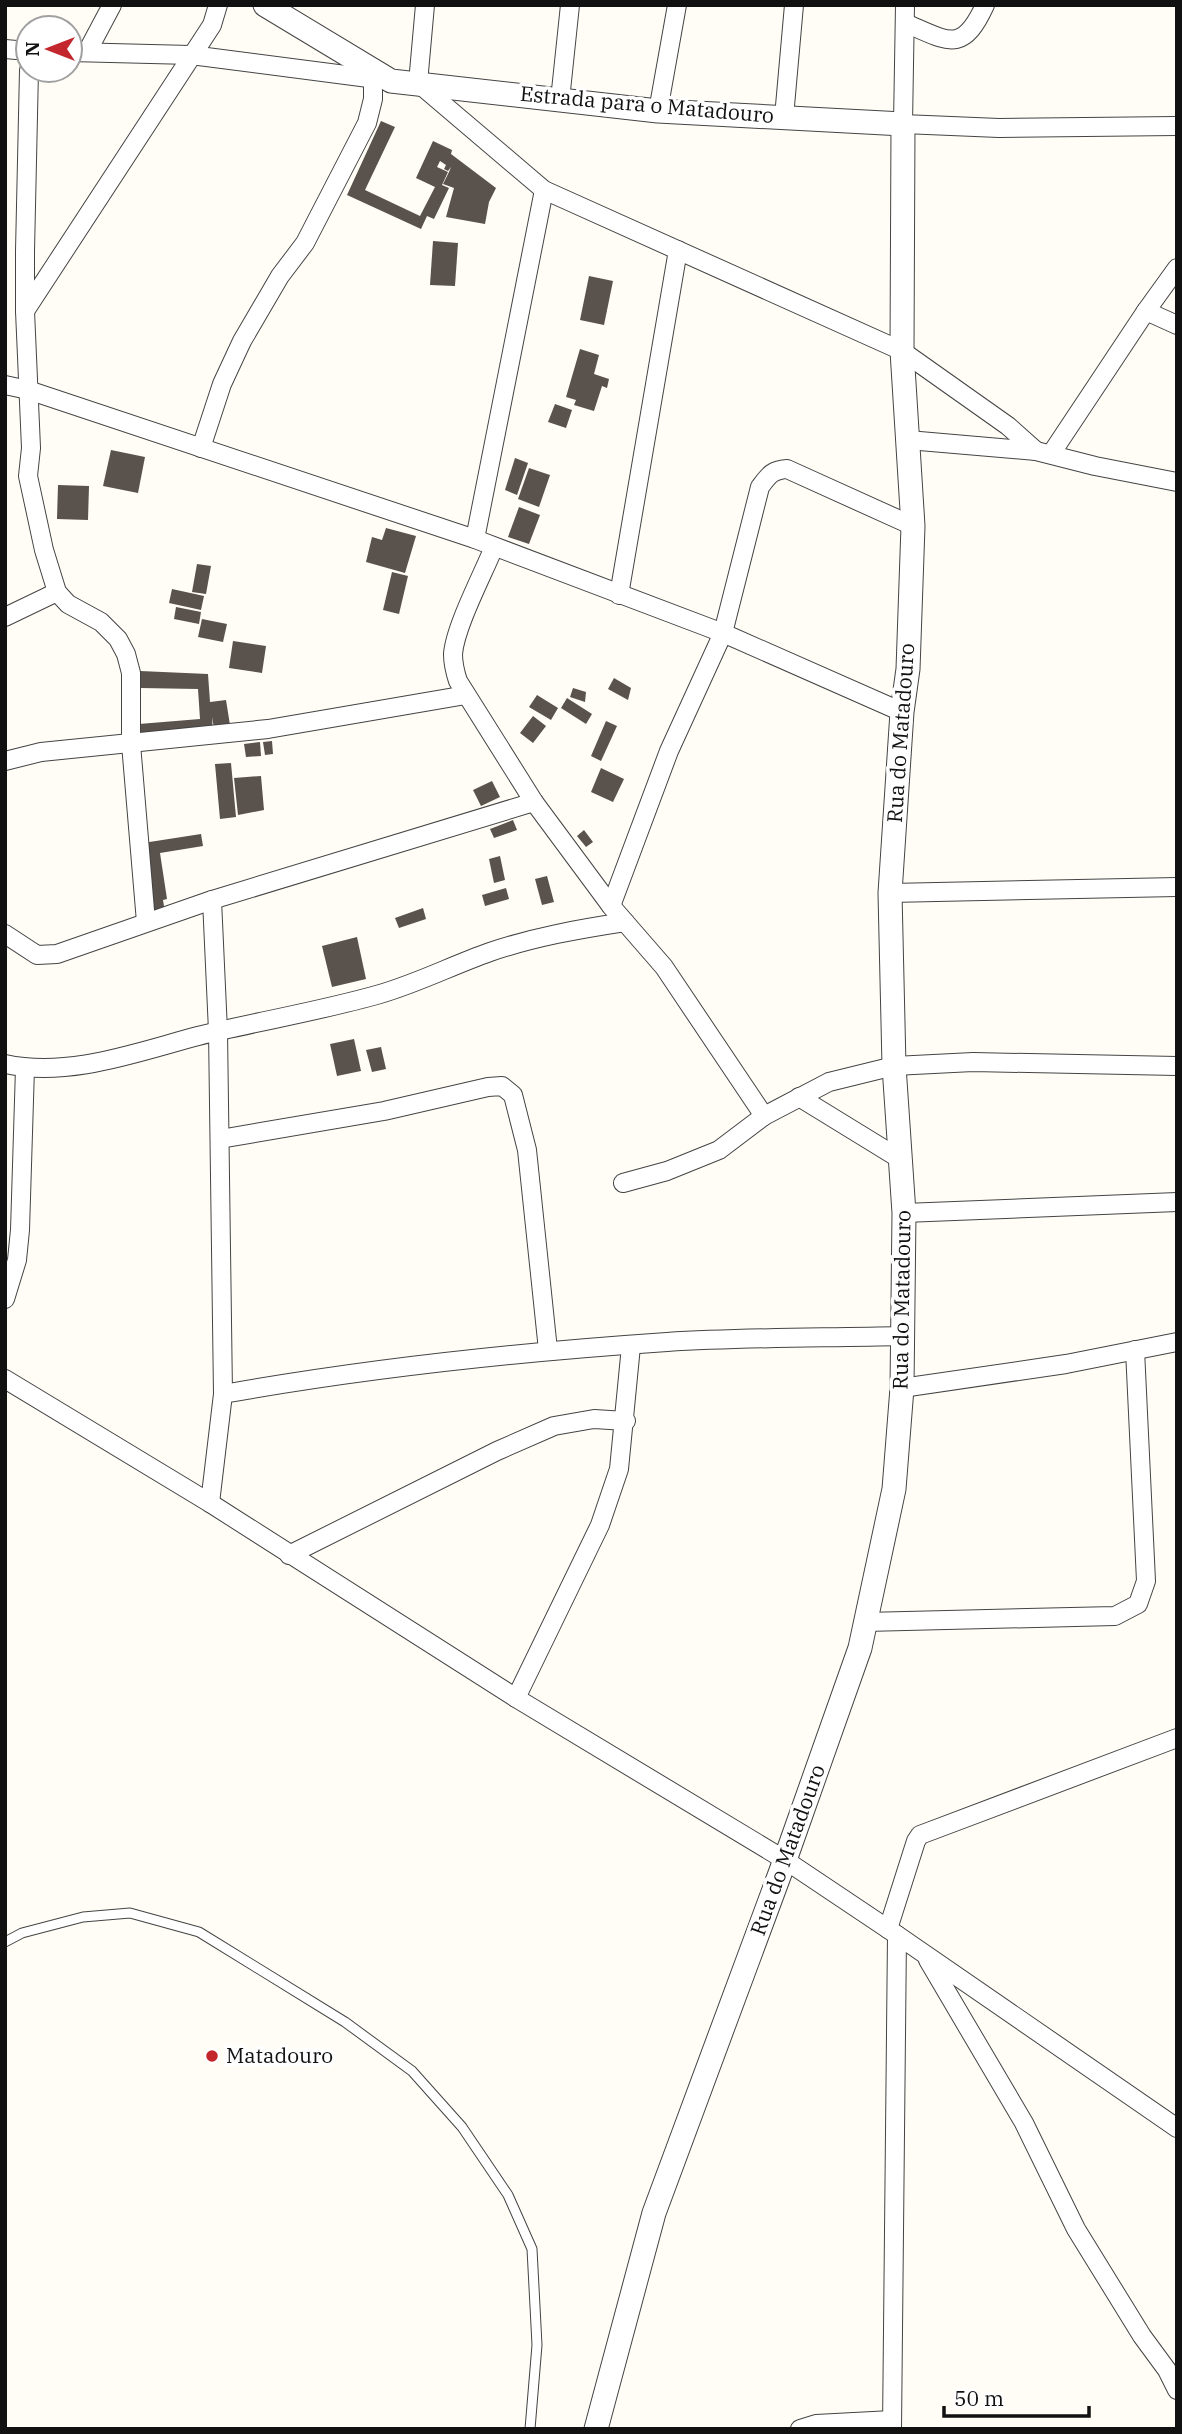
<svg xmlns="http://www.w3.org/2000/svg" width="1182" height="2434" viewBox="0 0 1182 2434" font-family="'IBM Plex Serif',serif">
<rect width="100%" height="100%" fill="#fffdf5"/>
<g fill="#5a524d">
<polygon points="381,121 395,127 365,190 420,216 435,187 416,178 433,141 452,150 451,154 496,188 489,202 485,224 446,217 454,188 443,184 449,172 452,173 449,172 451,167 448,171 444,169 446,165 440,161 437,167 448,172 442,185 449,188 434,219 427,216 421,229 347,195"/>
<polygon points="433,241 458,243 455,286 430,285"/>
<polygon points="589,276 613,281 604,325 580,320"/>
<polygon points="580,349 599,355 594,374 609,379 607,388 602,386 594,411 574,405 576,400 566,397"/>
<polygon points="555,404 572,410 566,428 548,422"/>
<polygon points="111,450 145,457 138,493 103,486"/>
<polygon points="515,458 528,463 517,495 505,490"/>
<polygon points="529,468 550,475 539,507 518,499"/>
<polygon points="58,485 89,486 88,520 57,519"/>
<polygon points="519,507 540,515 529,544 508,537"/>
<polygon points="386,528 416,536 405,573 366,562 372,537 382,540"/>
<polygon points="197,564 211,566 206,594 192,592"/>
<polygon points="392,572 408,576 399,614 383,610"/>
<polygon points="172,589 204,596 201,610 169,603"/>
<polygon points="176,607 201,612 199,624 174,619"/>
<polygon points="202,619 227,624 223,642 198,637"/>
<polygon points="233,641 266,646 262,673 229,668"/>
<polygon points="140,671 208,674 210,702 226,700 230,725 214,728 212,717 213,731 140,740 139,724 200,719 198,689 140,688"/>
<polygon points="614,678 631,688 628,700 608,689"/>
<polygon points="573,688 586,692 585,702 570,697"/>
<polygon points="537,695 558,708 551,720 529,707"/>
<polygon points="567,698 592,714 586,724 561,708"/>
<polygon points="533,716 546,726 533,743 520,733"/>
<polygon points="606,721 617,726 601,761 591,756"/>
<polygon points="272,741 273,754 265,755 263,742"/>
<polygon points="260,742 261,756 246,757 244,744"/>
<polygon points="231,763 236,817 220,819 215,764"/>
<polygon points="601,768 624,779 613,802 591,792"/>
<polygon points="261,776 264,810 238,815 234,778"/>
<polygon points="492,781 500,797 481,806 473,790"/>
<polygon points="513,820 517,830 494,838 490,829"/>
<polygon points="584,830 593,842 586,847 577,836"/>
<polygon points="201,834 203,846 160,853 167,899 163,900 165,912 154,913 143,843"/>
<polygon points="500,856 505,880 494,883 489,859"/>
<polygon points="547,876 554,902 542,905 535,879"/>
<polygon points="506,888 509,899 485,906 482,895"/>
<polygon points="423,908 426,919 399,928 395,918"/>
<polygon points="357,937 366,979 332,987 322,946"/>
<polygon points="354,1039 361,1071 337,1076 330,1044"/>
<polygon points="381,1047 386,1069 372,1072 366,1050"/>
</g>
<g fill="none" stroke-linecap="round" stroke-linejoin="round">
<g stroke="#444" stroke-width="11">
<polyline id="service" points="5,1942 22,1933 83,1917 130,1913 199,1932 345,2022 412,2071 462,2127 508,2195 532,2249 537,2345 530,2429"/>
</g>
<g stroke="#444" stroke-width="20">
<g id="minor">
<polyline points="425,5 418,83 544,190 902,351 1008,426 1036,451"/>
<polyline points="905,5 903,124 999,128 1177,126"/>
<path d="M905,23C948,41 962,55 985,5"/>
<polyline points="5,49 28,51"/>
<polyline points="70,52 191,55 384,80"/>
<polyline points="87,52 112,5"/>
<polyline points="29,70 25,251 25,311 31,448 28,476 44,550 57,592 68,604 101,622 118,639 126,654 131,673 131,744 146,922"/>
<polyline points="560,100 570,5"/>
<polyline points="658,111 677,5"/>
<polyline points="784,117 794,5"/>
<polyline points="25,311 212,25 218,5"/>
<polyline points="1146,311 1177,325"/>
<polyline points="5,385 28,390 475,539 723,633 902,712"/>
<polyline points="908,440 1036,451 1095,466 1177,482"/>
<polyline points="201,448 222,384 242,341 280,276 305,243 367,123 373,99 373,80"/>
<polyline points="1051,454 1146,311 1177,268"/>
<polyline points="475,539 544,190"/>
<path d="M494,547C483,574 455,627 453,654C453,664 455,672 458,681L534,802L611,906L664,967L764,1116"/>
<polyline points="619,595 678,250"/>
<polyline points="5,617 57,592"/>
<polyline points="5,761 41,752 268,729 466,695"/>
<polyline points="890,893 1177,887"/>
<path d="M611,906L669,751L723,633L760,487C769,475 772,470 787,469L913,526"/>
<polyline points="5,934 37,955 57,954 212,900 534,802"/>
<path d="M5,1064C69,1078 137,1052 198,1036C259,1021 321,1011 380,994C418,983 453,965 490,952C534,937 579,929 625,922"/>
<polyline points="799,1097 900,1159"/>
<polyline points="220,1139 384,1111 488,1087 502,1086 513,1095 527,1150 548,1350"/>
<polyline points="623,1183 667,1171 719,1150 764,1116 829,1082 894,1066 973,1062 1177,1066"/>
<polyline points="904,1213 1177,1202"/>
<polyline points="5,1299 17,1260 20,1230 25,1068"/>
<polyline points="5,1379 210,1503 516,1698 785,1860 897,1935 1177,2128"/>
<polyline points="902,1388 1066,1364 1177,1342"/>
<path d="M223,1394C369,1368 519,1352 667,1342C745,1337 824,1338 901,1336"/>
<polyline points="210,1503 223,1394 218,1031 212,900"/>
<polyline points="289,1555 497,1451 554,1426 594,1419 626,1421"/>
<polyline points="865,1622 1115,1616 1138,1604 1146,1581 1135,1350"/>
<polyline points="516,1698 600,1525 619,1469 631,1346"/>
<polyline points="888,1929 916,1841 920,1835 1177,1738"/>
<polyline points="928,1960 1024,2123 1076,2229 1142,2336 1167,2370 1177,2390"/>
<polyline points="800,2429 816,2424 892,2420"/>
<polyline points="892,2429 897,1935"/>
</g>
</g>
<g stroke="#444" stroke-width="25">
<polyline id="tertiary" points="265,5 391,81 658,111 903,124 902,351 913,526 908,669 902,712 890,893 894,1066 904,1213 902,1388 894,1489 860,1648 785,1860 654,2213 596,2429"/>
</g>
<use href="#service" stroke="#fff" stroke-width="9"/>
<use href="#minor" stroke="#fff" stroke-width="18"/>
<use href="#tertiary" stroke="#fff" stroke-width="23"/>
</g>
<circle fill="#c4262e" stroke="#fff" stroke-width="2.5" cx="212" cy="2056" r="7"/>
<g text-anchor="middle" stroke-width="7" stroke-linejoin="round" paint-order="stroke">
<g font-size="21" fill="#111" stroke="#fff">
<text transform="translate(647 105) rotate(5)" y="7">Estrada para o Matadouro</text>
<text transform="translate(901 733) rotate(-86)" y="7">Rua do Matadouro</text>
<text transform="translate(902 1300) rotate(-89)" y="7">Rua do Matadouro</text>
<text transform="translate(788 1850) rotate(-70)" y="7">Rua do Matadouro</text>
</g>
<g font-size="21" fill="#111" stroke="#fff" text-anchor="start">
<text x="226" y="2063">Matadouro</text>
</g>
</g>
<rect width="1182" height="2434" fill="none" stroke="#111111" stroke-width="14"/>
<g transform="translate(49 49) rotate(270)"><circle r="33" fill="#ffffff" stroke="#a0a0a0" stroke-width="2"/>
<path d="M0-5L12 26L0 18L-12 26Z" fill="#c4262e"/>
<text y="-10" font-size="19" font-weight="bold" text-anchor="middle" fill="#111111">N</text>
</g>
<path d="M944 2406v10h145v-10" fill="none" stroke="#111111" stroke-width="3.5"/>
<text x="954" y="2406" font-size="21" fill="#111111" stroke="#ffffff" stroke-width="5" paint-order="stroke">50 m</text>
</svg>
